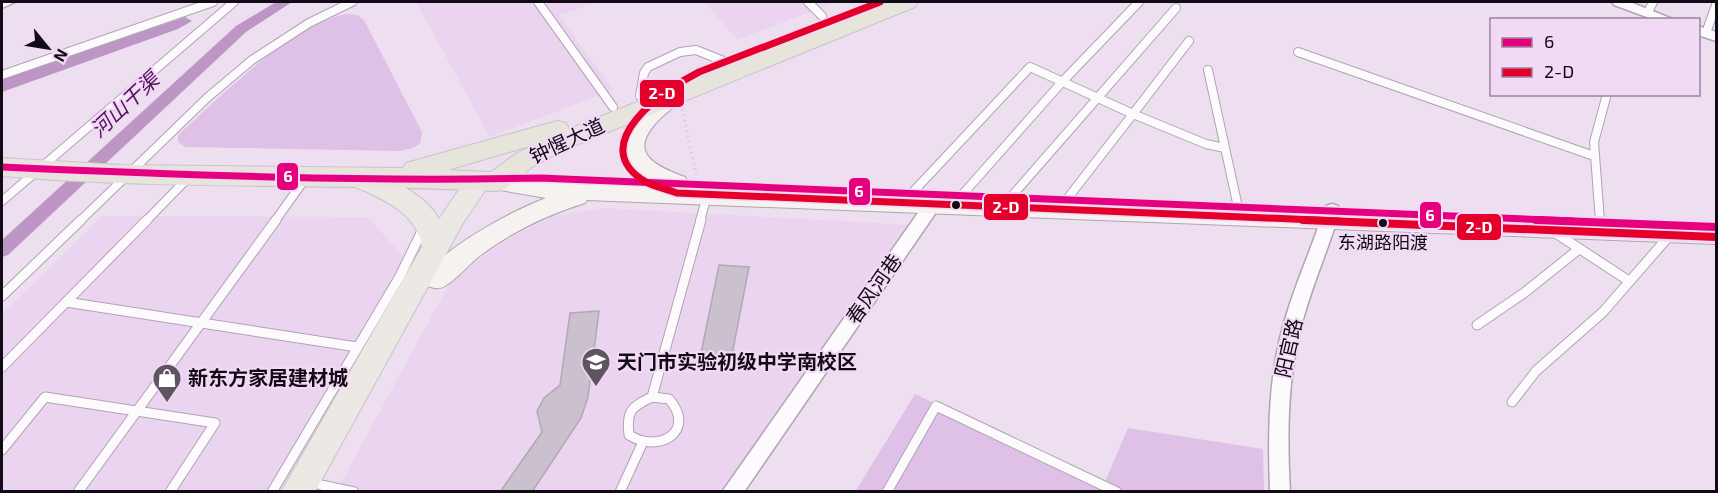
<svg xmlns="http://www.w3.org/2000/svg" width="1718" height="493" viewBox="0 0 1718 493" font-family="'Exo 2','Noto Sans SC',sans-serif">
<rect width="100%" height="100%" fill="#eddff0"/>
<g fill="#ebd4ef">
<polygon points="416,2 598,2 559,15 613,90 490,137"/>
<polygon points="705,2 836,2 737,40"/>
<polygon points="603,208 914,225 727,491 336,492 449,284 501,242 551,217"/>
<polygon points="103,216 368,217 412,267 281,491 2,492 2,314"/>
</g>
<g fill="#dfc0e6">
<path d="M346,14L357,15L364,20L422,132L420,144L412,148L400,151L185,147L178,142V135C223,95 287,28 346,14Z"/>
<polygon points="915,394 1104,484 1128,428 1263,449 1264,491 855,492"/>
</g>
<polygon fill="#bd96c5" points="185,17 192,21 178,29 2,92 2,79"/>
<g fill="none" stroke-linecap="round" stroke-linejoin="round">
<polygon fill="#bd96c5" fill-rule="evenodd" points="276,2 292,2 246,32 8,255 2,257 2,240 236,26"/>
</g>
<g fill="#cbc1ce" stroke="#b2a7b4" stroke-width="1.5">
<polygon points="719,265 749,267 732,355 701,353"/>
<polygon points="599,311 588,397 581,418 532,492 500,492 542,432 537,411 544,398 560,385 570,313"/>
</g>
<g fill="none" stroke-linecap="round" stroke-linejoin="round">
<g stroke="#afa4b1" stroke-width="10">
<g id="service-far1">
<polyline points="538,2 613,107"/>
<polyline points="808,2 822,16"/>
<polyline points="1648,12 1653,2"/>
<polyline points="1706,33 1716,5"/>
<polyline points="1189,41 1133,114 1206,144 1225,148"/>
<polyline points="1298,52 1594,156"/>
<polyline points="1208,70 1238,207"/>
<polyline points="2,75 213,2"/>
<polyline points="640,96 644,73 648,67 680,52 696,50 726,62"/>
<polyline points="912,193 1030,67 1133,114 1067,199"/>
<polyline points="962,195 1062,82 1139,2"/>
<polyline points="1011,197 1176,8"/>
<polyline points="2,201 234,2"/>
<polyline points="80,221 208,97 252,60 309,23 352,2"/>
<polyline points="146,221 189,177"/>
<polyline points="275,221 305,179"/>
<polyline points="700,221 710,185"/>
<polyline points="1600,221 1594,142 1607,94"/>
</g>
</g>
<g stroke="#afa4b1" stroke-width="11">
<g id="service">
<polyline points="1554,232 1629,281"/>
<polyline points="2,296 81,220"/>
<polyline points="66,302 357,347"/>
<polyline points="1477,325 1524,293 1579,249"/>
<polyline points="2,367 147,220"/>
<polyline points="652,397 701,220"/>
<path d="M652,397L669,399C697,431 659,454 629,435C626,411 631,407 652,397Z"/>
<polyline points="1512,402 1536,371 1603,312 1670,235"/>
<polyline points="2,450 45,397 215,423 170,492"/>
<polyline points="321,485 354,492"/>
<polyline points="78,492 276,220"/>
<polyline points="272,492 400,276 423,229"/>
<polyline points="620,492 642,444"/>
<polyline points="887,492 936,406 1117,492"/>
</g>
</g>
<g stroke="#afa4b1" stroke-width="3">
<g id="minor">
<polygon points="2,2 15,2 2,8"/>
<polygon points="1612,2 1630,2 1675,20 1655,20 1614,5"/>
<polygon points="1698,26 1716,32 1716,41 1698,35"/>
<polygon points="933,198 939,200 941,204 939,208 744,492 722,492 927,200"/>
<path d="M1332,204L1338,206L1340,210C1329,248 1312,285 1302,323C1287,378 1287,435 1290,492H1270C1268,435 1268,378 1284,323C1295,284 1312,248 1324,210L1326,206Z"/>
</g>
</g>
<g stroke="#afa4b1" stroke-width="2">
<path id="secondary" d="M674,89L681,91L684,96C679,104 671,109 664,115C627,149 647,163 685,177L688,183L686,187L1716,226V244L587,200L585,203C547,215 513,231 481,255C469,264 458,278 445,286C439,290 434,288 427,286L424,279C439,249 514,210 546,198L488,188L485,182L488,176L496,174L538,181L662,186C620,170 608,143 643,110C652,102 662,92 674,89Z"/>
</g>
<g stroke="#c9c3ca" stroke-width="2">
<path id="primary" d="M357,168C385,176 424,192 439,219L469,175L478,173L487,175L491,182L463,223L315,492H281L422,247C418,218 393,204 367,192C358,188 349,186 344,177L348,170Z"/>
</g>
<g stroke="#c9c3ca" stroke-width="2">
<path id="trunk" d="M889,2H918L915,7L564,150L532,167L505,189L496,191C331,183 166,190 2,176V158L122,165L403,168L406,163L557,121L566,123L569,129ZM533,145L514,155L491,172L448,170Z"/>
</g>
<polyline stroke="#d5d1d6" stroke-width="3" stroke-dasharray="1.5 4" stroke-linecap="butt" points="682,109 697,179"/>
<use href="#service-far1" stroke="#fcfafd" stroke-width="8"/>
<use href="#service" stroke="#fcfafd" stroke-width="9"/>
<use href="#minor" fill="#fcfafd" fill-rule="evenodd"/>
<use href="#secondary" fill="#f5f2f0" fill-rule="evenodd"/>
<use href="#primary" fill="#ece9e4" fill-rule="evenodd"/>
<use href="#trunk" fill="#e7e4dc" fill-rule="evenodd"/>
<g stroke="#f2d9f6" stroke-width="10">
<path id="bus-1-far1" d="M2,167C181,175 361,182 540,178L1572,221"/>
</g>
<g stroke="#f2d9f6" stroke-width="13">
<polyline id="bus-1" points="1536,220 1716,227"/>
</g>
<g stroke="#f2d9f6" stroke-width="10">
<path id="bus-2-far1" d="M880,2L699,72C665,89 583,145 646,182C655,187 667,189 677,193L1338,221"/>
</g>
<g stroke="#f2d9f6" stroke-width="13">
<polyline id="bus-2" points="1303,220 1716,237"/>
</g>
<use href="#bus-1-far1" stroke="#e5007d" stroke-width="7"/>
<use href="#bus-1" stroke="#e5007d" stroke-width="8"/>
<use href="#bus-2-far1" stroke="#e4002b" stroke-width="7"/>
<use href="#bus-2" stroke="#e4002b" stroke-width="8"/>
</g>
<defs>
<g id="school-pin" transform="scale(1.5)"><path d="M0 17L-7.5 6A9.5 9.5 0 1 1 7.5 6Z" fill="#5f5561" stroke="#f2d9f6"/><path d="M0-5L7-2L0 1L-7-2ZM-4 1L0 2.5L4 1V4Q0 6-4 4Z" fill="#fff"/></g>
<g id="shop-pin" transform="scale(1.5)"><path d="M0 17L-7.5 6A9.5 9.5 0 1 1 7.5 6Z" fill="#5f5561" stroke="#f2d9f6"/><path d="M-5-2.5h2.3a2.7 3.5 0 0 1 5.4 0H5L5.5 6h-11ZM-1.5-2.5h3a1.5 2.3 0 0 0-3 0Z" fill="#fff"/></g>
</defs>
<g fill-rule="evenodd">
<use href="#school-pin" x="596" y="362"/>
<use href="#shop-pin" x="167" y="378"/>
</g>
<g fill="#120a14" stroke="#f2d9f6" stroke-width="2">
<circle cx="956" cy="205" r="5"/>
<circle cx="1383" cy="223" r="5"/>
</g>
<g text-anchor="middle" stroke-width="4.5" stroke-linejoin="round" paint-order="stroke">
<g font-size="18" fill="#120a14" stroke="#f2d9f6">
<text x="1383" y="249">东湖路阳渡</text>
</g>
<g font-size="20" fill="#120a14" stroke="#f2d9f6">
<text transform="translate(567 141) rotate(-25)" y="7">钟惺大道</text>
<text transform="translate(874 289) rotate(-55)" y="7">春风河巷</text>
<text transform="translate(1289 348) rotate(-77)" y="7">阳官路</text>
</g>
<g font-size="20" font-weight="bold" fill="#120a14" stroke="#f2d9f6" text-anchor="start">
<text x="617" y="369">天门市实验初级中学南校区</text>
<text x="188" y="385">新东方家居建材城</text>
</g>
<g font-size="21" font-style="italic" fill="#54125f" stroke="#f2d9f6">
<text transform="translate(125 105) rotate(-43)" y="7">河山干渠</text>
</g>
</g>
<g stroke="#f2d9f6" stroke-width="2">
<rect x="639" y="79" width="46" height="29" rx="6" fill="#e4002b"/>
<rect x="276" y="162" width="23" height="29" rx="6" fill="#e5007d"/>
<rect x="848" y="177" width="23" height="29" rx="6" fill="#e5007d"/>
<rect x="983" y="193" width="46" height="28" rx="6" fill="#e4002b"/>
<rect x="1419" y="201" width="23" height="28" rx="6" fill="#e5007d"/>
<rect x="1456" y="213" width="46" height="28" rx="6" fill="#e4002b"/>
</g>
<g font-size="16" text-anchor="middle" font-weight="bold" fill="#fff">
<text x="662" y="99">2-D</text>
<text x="288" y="182">6</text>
<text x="859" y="197">6</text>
<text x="1006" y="213">2-D</text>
<text x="1430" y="221">6</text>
<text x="1479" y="233">2-D</text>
</g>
<rect width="1718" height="493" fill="none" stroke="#120a14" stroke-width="6"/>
<rect x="1490" y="18" width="210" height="78" fill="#f2d9f6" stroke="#98869c" stroke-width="1.5"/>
<rect x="1502" y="38" width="30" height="9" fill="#e5007d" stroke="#98869c" stroke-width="1.5"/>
<text x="1544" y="48" font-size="18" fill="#120a14">6</text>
<rect x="1502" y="68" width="30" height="9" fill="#e4002b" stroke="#98869c" stroke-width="1.5"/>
<text x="1544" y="78" font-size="18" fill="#120a14">2-D</text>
<g transform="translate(48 48) rotate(120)" stroke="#f2d9f6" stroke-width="4.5" paint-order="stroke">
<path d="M0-4.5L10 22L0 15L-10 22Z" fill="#120a14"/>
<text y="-9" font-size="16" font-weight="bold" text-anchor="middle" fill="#120a14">N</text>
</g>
</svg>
